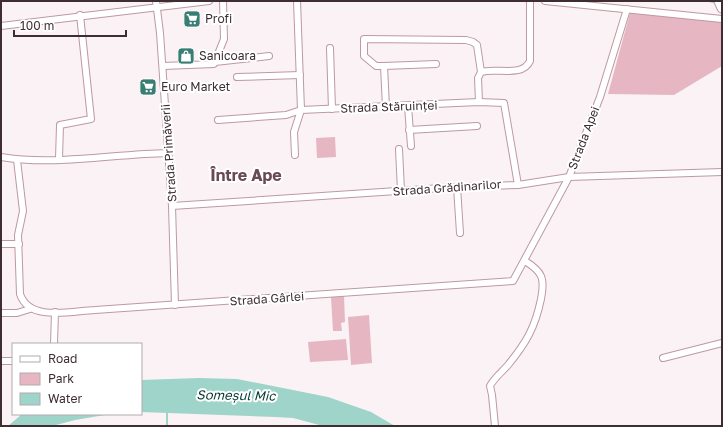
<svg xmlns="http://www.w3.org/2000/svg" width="723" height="427" viewBox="0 0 723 427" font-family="'Golos Text',sans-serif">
<rect width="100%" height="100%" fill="#faf2f4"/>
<g fill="#e6b7c2">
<polygon points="630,13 720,22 722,25 722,66 674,95 608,94"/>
<polygon points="335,137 336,157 317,158 316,138"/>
<polygon points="344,296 345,322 341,323 342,331 333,331 331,297"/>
<polygon points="369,315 372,363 351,365 348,317"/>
<polygon points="346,339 348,360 310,362 308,342"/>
</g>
<g fill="#9fd4ca">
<polygon points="199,378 237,379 328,397 371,412 395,426 323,426 293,418 275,417 141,412 141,380"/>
<polygon points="22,414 111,414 75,420 52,426 8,426"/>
</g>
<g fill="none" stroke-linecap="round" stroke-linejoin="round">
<g stroke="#9fd4ca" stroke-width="2">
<polyline points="1,1 4,1"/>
<polyline points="709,1 717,3"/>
<polyline points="167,411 167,426"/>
</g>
<g stroke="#be99a2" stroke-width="8">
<g id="street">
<polyline points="156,1 160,33 172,206 175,305"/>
<polyline points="297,1 301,110 479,102 504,103 518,185"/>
<polyline points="545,1 722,19"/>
<polyline points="1,26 209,1"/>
<polyline points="330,48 332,109"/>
<polyline points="215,62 269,56"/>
<polyline points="163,66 214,64 224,39 223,1"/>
<polyline points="384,66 436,64"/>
<polyline points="237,77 300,75"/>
<path d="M479,102L478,78L481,72C496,67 522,78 530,61V1"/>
<polyline points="408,106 411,146"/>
<polyline points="386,107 384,66 376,66 364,56 364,39 466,40 473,42 477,45 481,72"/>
<polyline points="218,120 286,115 301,110"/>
<polyline points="409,130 477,126"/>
<polyline points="399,149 401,191"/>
<polyline points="295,155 294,132 301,110"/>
<path d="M1,157C55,166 113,154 168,153"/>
<polyline points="59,159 60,125 91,119 80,15"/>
<path d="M17,160L23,211L18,235L20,294C29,322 71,311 95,310L513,281L569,177L600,97L627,9"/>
<polyline points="457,187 460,233"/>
<polyline points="172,206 457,187 518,185 569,177 722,172"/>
<polyline points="1,244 19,244"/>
<polyline points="1,313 17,313 30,309"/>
<polyline points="54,344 55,312"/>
<polyline points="663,358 722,343"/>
<polyline points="1,361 13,361"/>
<path d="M495,426L492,395L490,386C494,378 502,372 508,365C526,343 535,328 541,299C545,279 543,272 525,261"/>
</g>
</g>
<g stroke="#be99a2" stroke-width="11">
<polyline id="secondary" points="719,1 722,8"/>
</g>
<use href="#street" stroke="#fff" stroke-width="6"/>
<use href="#secondary" stroke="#fff" stroke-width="9"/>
</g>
<defs>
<g id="supermarket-square" transform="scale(0.9)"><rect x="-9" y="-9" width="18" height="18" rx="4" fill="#387e73" stroke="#fff"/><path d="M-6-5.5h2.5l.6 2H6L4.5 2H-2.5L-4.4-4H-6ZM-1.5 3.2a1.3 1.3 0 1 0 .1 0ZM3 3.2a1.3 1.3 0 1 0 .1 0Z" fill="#fff"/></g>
<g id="shop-square" transform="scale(0.9)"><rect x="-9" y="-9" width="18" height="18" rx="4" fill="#387e73" stroke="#fff"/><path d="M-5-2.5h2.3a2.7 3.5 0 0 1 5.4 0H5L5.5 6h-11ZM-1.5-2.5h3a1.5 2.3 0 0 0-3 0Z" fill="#fff"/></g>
</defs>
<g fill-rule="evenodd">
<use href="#supermarket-square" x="192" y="19"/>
<use href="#shop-square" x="186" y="56"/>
<use href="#supermarket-square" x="148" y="87"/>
</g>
<g text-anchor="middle" stroke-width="4" stroke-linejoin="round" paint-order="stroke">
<g font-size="12" fill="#3e2e32" stroke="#fff" text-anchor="start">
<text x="205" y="23">Profi</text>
<text x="199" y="60">Sanicoara</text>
<text x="161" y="91">Euro Market</text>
</g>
<g font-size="12" fill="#3e2e32" stroke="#fff">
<text transform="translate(389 107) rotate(-2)" y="4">Strada Stăruinței</text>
<text transform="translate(584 138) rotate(-69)" y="4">Strada Apei</text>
<text transform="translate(169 153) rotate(-94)" y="4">Strada Primăverii</text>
<text transform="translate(447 188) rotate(-4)" y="4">Strada Grădinarilor</text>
<text transform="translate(267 299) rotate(-4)" y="4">Strada Gârlei</text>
</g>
<g font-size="13" font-style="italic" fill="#083a34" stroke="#fff">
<text transform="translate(236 395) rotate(1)" y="5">Someșul Mic</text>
</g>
<g font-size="16" font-weight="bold" fill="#6a4a52" stroke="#fff">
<text x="246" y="181">Între Ape</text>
</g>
</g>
<rect width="723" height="427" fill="none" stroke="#3e2e32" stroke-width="4"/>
<rect x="12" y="343" width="130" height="72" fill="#ffffff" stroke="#b2abad"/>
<rect x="20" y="356" width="20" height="6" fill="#ffffff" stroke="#b2abad"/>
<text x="48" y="363" font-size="12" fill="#3e2e32">Road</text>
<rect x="20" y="373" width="20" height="12" fill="#e6b7c2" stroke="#b2abad"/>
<text x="48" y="383" font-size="12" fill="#3e2e32">Park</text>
<rect x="20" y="393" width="20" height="12" fill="#9fd4ca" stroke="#b2abad"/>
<text x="48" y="403" font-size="12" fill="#3e2e32">Water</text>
<path d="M14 30v6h112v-6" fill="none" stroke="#3e2e32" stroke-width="2"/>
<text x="20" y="30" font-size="12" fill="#3e2e32" stroke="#ffffff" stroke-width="3" paint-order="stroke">100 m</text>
</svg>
